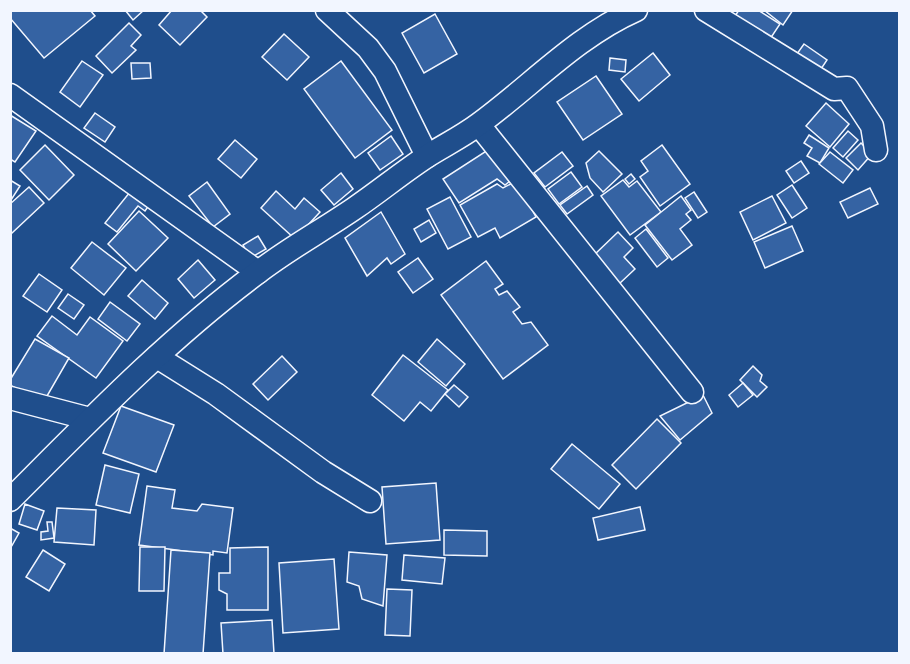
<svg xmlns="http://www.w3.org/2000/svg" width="910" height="664" viewBox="0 0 910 664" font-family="'Space Grotesk',sans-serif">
<rect width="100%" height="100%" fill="#1f4e8c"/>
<g fill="#3563a3" stroke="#f2f6ff" stroke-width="1.5">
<polygon points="10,10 90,10 95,16 44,58 10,18"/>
<polygon points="125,10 144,10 133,20"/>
<polygon points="172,10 200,10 207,17 180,45 159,25"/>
<polygon points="739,10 758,10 780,24 768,42 733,19"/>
<polygon points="764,10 793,10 783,25"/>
<polygon points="435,14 457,54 424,73 402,33"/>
<polygon points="129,23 141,35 131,46 136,50 112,73 96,56"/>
<polygon points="284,34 309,57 287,80 262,57"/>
<polygon points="804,44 827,60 817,75 794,58"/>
<polygon points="653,53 670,75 639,101 621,79"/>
<polygon points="610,58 626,60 625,72 609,70"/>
<polygon points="82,61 103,75 80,107 60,92"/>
<polygon points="341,61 392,130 355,158 304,89"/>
<polygon points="131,63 150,63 151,78 132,79"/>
<polygon points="596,76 622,114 583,140 557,102"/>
<polygon points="826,103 849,124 830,147 806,126"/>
<polygon points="95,113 115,127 105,142 84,128"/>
<polygon points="10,115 36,131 15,162 10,159"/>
<polygon points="848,131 858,140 843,157 833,148"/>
<polygon points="809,135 829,148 820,163 807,156 812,148 804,143"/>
<polygon points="391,136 403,154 380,170 368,153"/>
<polygon points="235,140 257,159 241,178 218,159"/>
<polygon points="861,143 872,154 858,170 846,158"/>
<polygon points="45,145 74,175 49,200 20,170"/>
<polygon points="662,145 690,184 660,206 640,177 648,171 641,161"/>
<polygon points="494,146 514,178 505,185 497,179 459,203 443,179"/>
<polygon points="599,151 622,174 603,192 590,178 586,163"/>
<polygon points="562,152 573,166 545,187 534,173"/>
<polygon points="830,152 853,170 843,183 819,164"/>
<polygon points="801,161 809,173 794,183 786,171"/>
<polygon points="571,172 582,187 559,204 548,189"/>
<polygon points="341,173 353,189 334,205 321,190"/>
<polygon points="631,174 635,179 629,184 625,179"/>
<polygon points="10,180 20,186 11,200 10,200"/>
<polygon points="623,180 629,187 637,181 661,212 630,235 601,196"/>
<polygon points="516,181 536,217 500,238 495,228 478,237 460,205 497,184 503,188"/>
<polygon points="207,182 230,214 213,227 189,196"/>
<polygon points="792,185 807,208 792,218 777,195"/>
<polygon points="587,186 593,195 567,214 560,205"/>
<polygon points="29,187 44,203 12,233 10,231 10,204"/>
<polygon points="134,187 152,201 145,211 138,206 117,232 105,223"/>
<polygon points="870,188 878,204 848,218 840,202"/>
<polygon points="276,191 295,209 304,198 320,212 295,239 261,208"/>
<polygon points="694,192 707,212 698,218 685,198"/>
<polygon points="681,196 691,210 686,214 691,220 680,229 692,245 672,260 645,225"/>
<polygon points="772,196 786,223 753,240 740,212"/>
<polygon points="450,197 471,237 448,249 427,209"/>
<polygon points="139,211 168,238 136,271 108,244"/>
<polygon points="381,212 405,254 391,264 387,258 367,276 345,238"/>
<polygon points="429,220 436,233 421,242 414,229"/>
<polygon points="792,226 803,251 765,268 754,242"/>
<polygon points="646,229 668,258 657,267 635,238"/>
<polygon points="618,232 633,248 624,257 635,269 619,284 593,256"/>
<polygon points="258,236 266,249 250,258 243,245"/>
<polygon points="92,242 126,268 104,295 71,268"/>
<polygon points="418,258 433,279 413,293 398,272"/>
<polygon points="198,260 215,280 194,298 178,279"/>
<polygon points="486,261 503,284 495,289 499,295 507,291 520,307 513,312 522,324 531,322 548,345 503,379 441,295"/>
<polygon points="39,274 62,290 47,312 23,296"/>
<polygon points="142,280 168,303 155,319 128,296"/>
<polygon points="68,294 84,305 74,319 58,308"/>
<polygon points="110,302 140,324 127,341 98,319"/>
<polygon points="52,316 77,335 90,317 123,341 96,378 37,336"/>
<polygon points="35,339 69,358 43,403 10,385 10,380"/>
<polygon points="437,339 465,364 446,386 418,362"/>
<polygon points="403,355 448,390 431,411 420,402 404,421 372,395"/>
<polygon points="282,356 297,372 268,400 253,384"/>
<polygon points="753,366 762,375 760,381 767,387 757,397 740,380"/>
<polygon points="743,383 753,395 738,407 729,395"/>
<polygon points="454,385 468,397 459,407 445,394"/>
<polygon points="703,395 712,413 680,440 660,416"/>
<polygon points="121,406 174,425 156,472 103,453"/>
<polygon points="657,419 681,443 636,489 612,465"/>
<polygon points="572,444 620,484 599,509 551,469"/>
<polygon points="105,465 139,474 130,513 96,505"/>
<polygon points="436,483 440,540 386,544 382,487"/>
<polygon points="147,486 175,490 172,508 197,511 202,504 233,508 227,553 213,551 213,555 139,545"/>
<polygon points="25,504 44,511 37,530 19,524"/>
<polygon points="640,507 645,530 598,540 593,518"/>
<polygon points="57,508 96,510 94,545 54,542"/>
<polygon points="47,522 52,522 54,538 41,540 41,532 48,531"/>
<polygon points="10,528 19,533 10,549"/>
<polygon points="444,530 487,531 487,556 444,555"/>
<polygon points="140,547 165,547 164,591 139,591"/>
<polygon points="268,547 268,610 227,610 227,594 219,590 219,573 230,573 230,548"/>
<polygon points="43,550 65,564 49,591 26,577"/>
<polygon points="171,550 210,553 203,654 164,654"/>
<polygon points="349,552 387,555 383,606 362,599 359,586 347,582"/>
<polygon points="404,555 445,558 442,584 402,580"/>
<polygon points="334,559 339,629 283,633 279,563"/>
<polygon points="387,589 412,590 410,636 385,635"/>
<polygon points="272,620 274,654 223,654 221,623"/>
</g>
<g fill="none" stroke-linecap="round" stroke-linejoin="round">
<g stroke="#f2f6ff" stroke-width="25">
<g id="minor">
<polyline points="327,10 368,48 385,71 427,156"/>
<polyline points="706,10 834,89 847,88 872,126 876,150"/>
<polyline points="10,95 258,272"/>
<polyline points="479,125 692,392"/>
<polyline points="157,357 216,394 323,472 370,501"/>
<polyline points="10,398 90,419"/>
<path d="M10,500C89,421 167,340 257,273C288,249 323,230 355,208C380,191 404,171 429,155C445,145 463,136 479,124C531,86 577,36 636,10"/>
</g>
</g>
<use href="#minor" stroke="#1f4e8c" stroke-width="22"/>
</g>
<rect width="910" height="664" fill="none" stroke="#f2f6ff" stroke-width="24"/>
</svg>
